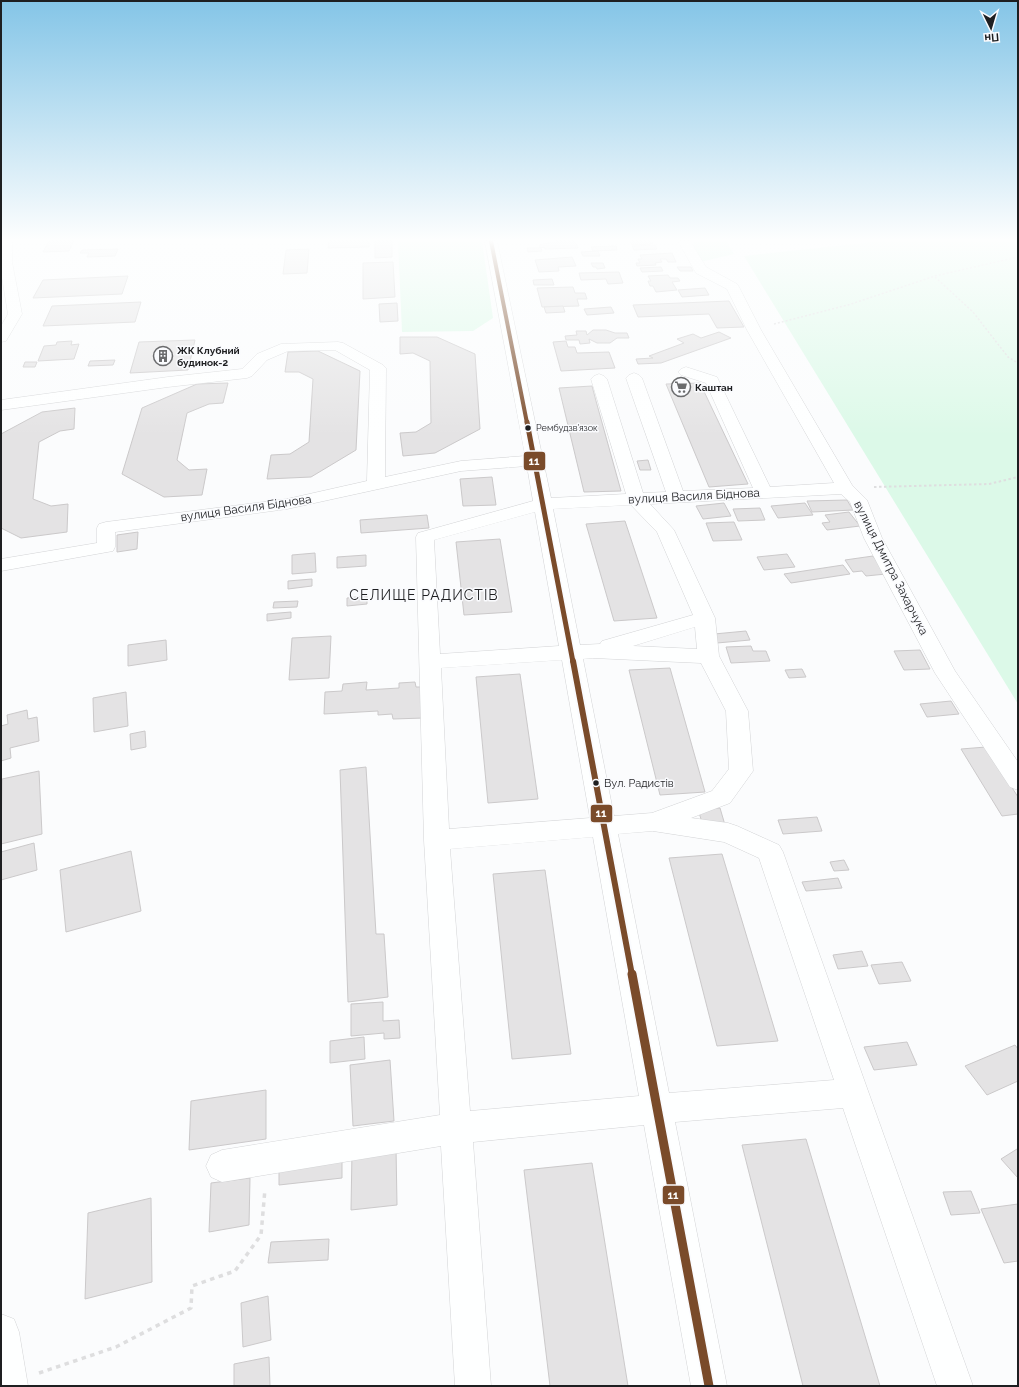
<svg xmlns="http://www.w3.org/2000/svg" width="1019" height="1387" viewBox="0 0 1019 1387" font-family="Raleway,sans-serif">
<rect width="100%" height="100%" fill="#fbfcfd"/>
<g fill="#dcf9e8">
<polygon points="398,241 482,241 493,318 473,331 402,332"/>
<polygon points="695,241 726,241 734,254 700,262 692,248"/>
<polygon points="882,241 1018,241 1018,704 744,256"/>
</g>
<g fill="#e4e3e4" stroke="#cbc9ca">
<polygon points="49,241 74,241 69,251 43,252"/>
<polygon points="329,241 369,241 369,247 328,248"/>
<polygon points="375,241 392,241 392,257 375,258"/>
<polygon points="558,241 575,241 578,248 545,249 544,247 540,248 539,245"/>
<polygon points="630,241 651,241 653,244 632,245"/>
<polygon points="655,245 657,249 634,250 632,246"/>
<polygon points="616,246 617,250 593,251 591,247"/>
<polygon points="527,248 541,248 542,251 528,252"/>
<polygon points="118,249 115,256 87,257 89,253 80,253 82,250"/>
<polygon points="309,249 307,273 283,274 286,250"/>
<polygon points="598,251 600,256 583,256 581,252"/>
<polygon points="672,253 676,262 668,262 666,259 660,259 662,262 655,263 656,265 637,266 636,263 640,263 638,259 642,259 640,255"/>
<polygon points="572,257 576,266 558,267 559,271 539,272 535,260"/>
<polygon points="393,262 395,297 363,299 363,263"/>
<polygon points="591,263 603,263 605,268 597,269 596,267 593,267"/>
<polygon points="661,267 663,271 642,272 640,268"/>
<polygon points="677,267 691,267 693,271 680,271"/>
<polygon points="619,272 623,283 608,284 606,279 581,280 579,273"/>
<polygon points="668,275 670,278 678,278 680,281 672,282 677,290 656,292 653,286 650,286 648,281 651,281 648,276"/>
<polygon points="128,276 122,294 33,298 43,280"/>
<polygon points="552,279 554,285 534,285 533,280"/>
<polygon points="573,287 575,293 585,293 587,299 577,299 579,306 542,307 537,288"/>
<polygon points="705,288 709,295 682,297 678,290"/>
<polygon points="729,301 744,327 717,328 709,314 638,317 633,305"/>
<polygon points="141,302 135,322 43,326 52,306"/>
<polygon points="397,303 398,321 380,322 379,304"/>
<polygon points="563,306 565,312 546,313 544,307"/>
<polygon points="611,307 614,313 587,315 584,309"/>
<polygon points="593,330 606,330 615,333 627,333 629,338 617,338 610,343 597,343 589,339 590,343 580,344 579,340 566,340 565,336 577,335 576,331 586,331 587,335"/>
<polygon points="719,332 731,338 661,363 638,364 636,359 653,358 649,356 684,343 677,339 693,334 701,338"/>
<polygon points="400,337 437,337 475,354 480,429 435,453 403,456 400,433 416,432 431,423 430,361 413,353 400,354"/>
<polygon points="195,340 188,370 130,373 139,342"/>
<polygon points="72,341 71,345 79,344 74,359 38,361 44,346 56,345 57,342"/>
<polygon points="566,341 568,347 575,347 577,353 609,352 615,368 561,371 553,342"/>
<polygon points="318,351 360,371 356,450 311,477 267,479 271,455 290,454 309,442 313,379 299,372 285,372 288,352"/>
<polygon points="115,360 113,365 88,366 90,361"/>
<polygon points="25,362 37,362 35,367 23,367"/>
<polygon points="228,383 223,403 209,404 187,413 177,460 189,470 207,469 202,495 164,497 122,474 142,408 197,384"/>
<polygon points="700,383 748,484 709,487 666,384"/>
<polygon points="592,386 596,401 621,491 584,492 559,388"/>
<polygon points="75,408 74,429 60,431 39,442 33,499 51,506 68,504 67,532 21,538 1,528 1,434 42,412"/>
<polygon points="648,460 651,470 640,470 637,461"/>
<polygon points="492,477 496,505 463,506 460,479"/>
<polygon points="847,500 853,510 812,512 807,501"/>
<polygon points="724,503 731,516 703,519 696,506"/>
<polygon points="805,503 813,515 778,518 771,506"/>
<polygon points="760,508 765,520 738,521 733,509"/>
<polygon points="849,512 860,526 827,530 822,523 830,522 825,515"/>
<polygon points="427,515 429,528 361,533 360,520"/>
<polygon points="625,521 657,618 614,621 586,524"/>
<polygon points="734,522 742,540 713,541 706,523"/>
<polygon points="138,532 137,549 117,552 117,535"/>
<polygon points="500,539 512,612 464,615 456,542"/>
<polygon points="315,553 316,572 292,574 292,555"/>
<polygon points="787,554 795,567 764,570 757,557"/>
<polygon points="366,555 366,566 337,568 337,557"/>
<polygon points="873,556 886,574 866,576 862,571 853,572 845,560"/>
<polygon points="843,565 850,574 791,583 784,574"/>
<polygon points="312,579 312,586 288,589 288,581"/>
<polygon points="367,596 367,604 347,606 347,598"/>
<polygon points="298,601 297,607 273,608 274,602"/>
<polygon points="291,612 291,618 267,621 267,614"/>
<polygon points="746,631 750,640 717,643 714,634"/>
<polygon points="331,636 329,678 289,680 292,638"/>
<polygon points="166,640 167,660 128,666 128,645"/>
<polygon points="751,646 753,651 766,651 770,661 731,663 726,647"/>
<polygon points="920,650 930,669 904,670 894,651"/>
<polygon points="670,668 705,792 660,795 629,670"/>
<polygon points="802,669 806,677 789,678 785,670"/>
<polygon points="520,674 538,799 488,803 476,677"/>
<polygon points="367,682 366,690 399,688 399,683 415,682 416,687 421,687 424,718 393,719 392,714 378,715 378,711 324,714 325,692 342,691 343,684"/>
<polygon points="126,692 128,726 94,732 93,698"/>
<polygon points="951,701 959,714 927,717 920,704"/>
<polygon points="27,710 28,719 37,717 39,741 10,748 11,758 1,761 1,726 8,724 7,715"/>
<polygon points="145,731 146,747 131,750 130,734"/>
<polygon points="986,747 1018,797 1018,814 1002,816 961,749"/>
<polygon points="366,767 376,934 384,934 388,997 348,1002 340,770"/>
<polygon points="39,771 42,834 1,844 2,779"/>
<polygon points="720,808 725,825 703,826 698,809"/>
<polygon points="817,817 822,831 783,834 778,820"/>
<polygon points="34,843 37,870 1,880 1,852"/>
<polygon points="131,851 141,911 66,932 60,870"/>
<polygon points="722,854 778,1041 717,1046 669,858"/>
<polygon points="844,860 849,870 834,871 830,862"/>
<polygon points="545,870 571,1054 512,1059 493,874"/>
<polygon points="838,878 842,888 806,891 802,882"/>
<polygon points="862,951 868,966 838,969 833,955"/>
<polygon points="902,962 911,981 879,984 871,965"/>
<polygon points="383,1002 383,1021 399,1020 400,1038 384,1039 384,1033 351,1036 351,1004"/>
<polygon points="364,1037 365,1059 330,1063 330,1041"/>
<polygon points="907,1042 917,1065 874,1070 864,1047"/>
<polygon points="1015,1045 1018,1049 1018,1081 987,1095 965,1066"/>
<polygon points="390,1060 394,1121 353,1126 350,1065"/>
<polygon points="266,1090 266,1139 189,1150 191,1101"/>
<polygon points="806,1139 880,1386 803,1386 742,1145"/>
<polygon points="396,1148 397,1205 351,1210 352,1152"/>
<polygon points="1017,1149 1018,1150 1018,1178 1001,1159"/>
<polygon points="342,1160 342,1178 279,1185 279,1168"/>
<polygon points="592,1163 628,1386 550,1386 524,1170"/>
<polygon points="250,1178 249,1225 209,1232 211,1183"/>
<polygon points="971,1191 980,1213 951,1215 943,1192"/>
<polygon points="151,1198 152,1282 85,1299 88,1213"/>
<polygon points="1018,1204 1018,1261 1004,1263 981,1209"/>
<polygon points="329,1239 328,1260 268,1263 271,1242"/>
<polygon points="268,1296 271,1340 243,1347 241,1303"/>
<polygon points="269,1357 270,1386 234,1386 234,1364"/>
</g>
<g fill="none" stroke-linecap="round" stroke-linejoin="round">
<g stroke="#d3d4d6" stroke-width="1">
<g id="minor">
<polygon points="1,241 12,241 12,262 22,314 6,341 1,342 1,326 8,314 1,271"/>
<path d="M485,241H497L551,498L626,494L591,379L594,376L599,374L604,376L607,379L643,493L666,492L626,378L629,375L634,373L639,375L642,378L683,491L753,488L706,383L681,375L678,372L681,369L686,367L717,377L770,487L834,483L747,330L727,289L696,273L678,241H690L706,267L737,284L739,287L761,330L852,485L867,500L882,538L955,671L1018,762V790L1010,787L935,673L864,538L850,502L841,494L650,504L674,530L715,618L719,656L748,711L753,771L730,803L691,818L728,823L737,826L779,845L783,852L973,1386H937L843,1108L675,1122L727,1386H691L644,1125L473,1142L491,1386H455L441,1146L222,1182L211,1177L206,1166L211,1155L222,1150L440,1115L424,840L416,537L418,533L533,501L527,466L461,471L287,509L115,532V547L113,551L1,571V559L97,543V528L99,524L106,522L287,499L367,481L370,370L335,350L288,351L267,360L252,376L247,378L168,387L1,410V400L168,377L242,369L257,354L281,344L338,342L343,343L383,365L386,368L385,477L461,461L525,456ZM631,505L657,532L693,615L602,641L600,644L580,645L553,509ZM535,512L559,646L440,654L434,540ZM695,627L697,649L633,646ZM593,658L701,663L726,711L729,769L712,791L652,813L614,816L583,659ZM562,660L590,818L449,829L441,668ZM653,831L724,842L759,858L834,1080L669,1093L618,834ZM593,837L639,1096L470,1111L450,849Z"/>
<polygon points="1,1314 14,1319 19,1332 28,1386 1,1386"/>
</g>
</g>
<g stroke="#dededf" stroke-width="1.5" stroke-dasharray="2 2" stroke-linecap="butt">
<polyline points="935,277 973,312 1008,357 1018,363"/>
<polyline points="774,324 848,305 935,276 1018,257"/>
</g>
<polyline stroke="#dededf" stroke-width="2" stroke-dasharray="2.5 2.5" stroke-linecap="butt" points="874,487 989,484 1018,477"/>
<polyline stroke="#dededf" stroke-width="3.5" stroke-dasharray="4.5 4.5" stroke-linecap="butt" points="39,1373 116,1347 191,1308 192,1286 235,1271 261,1235 265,1189"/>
<use href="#minor" fill="#feffff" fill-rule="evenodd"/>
<g stroke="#fafbfe" stroke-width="6">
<polyline id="bus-1-far3" points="491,241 527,423"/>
</g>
<g stroke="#fafbfe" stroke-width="8">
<polyline id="bus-1-far2" points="527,422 573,662"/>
</g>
<g stroke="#fafbfe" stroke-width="10">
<polyline id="bus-1-far1" points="573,661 632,975"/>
</g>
<g stroke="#fafbfe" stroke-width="12">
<polyline id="bus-1" points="632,974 709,1386"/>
</g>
<use href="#bus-1-far3" stroke="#7a4b2a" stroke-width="4"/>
<use href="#bus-1-far2" stroke="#7a4b2a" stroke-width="5"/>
<use href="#bus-1-far1" stroke="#7a4b2a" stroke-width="6"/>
<use href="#bus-1" stroke="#7a4b2a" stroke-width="9"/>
</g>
<linearGradient id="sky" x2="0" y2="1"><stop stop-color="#84c5e7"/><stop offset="0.55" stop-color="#fdfefe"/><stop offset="1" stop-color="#fdfefe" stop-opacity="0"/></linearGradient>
<rect width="1019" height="436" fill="url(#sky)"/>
<defs>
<g id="building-ring" transform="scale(1)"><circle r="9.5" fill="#fafbfe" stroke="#6b6c6e" stroke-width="1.5"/><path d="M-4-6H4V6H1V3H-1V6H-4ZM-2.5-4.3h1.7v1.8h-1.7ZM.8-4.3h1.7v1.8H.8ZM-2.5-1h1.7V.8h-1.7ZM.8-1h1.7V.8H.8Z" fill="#6b6c6e"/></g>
<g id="supermarket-ring" transform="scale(1)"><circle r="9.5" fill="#fafbfe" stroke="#6b6c6e" stroke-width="1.5"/><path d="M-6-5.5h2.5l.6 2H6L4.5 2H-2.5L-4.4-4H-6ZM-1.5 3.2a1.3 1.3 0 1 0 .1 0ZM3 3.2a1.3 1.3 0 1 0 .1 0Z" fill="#6b6c6e"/></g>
</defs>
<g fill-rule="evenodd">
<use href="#building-ring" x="163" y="356"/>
<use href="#supermarket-ring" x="681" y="387"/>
</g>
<g fill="#1e1f21" stroke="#fafbfe" stroke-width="1.5">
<circle cx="528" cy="428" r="3.5"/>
<circle cx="596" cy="783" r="3.5"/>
</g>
<g text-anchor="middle" stroke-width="3" stroke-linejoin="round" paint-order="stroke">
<g font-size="9" fill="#1e1f21" stroke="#fafbfe" text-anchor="start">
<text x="536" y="431">Рембудзв'язок</text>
</g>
<g font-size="10" font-weight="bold" fill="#1e1f21" stroke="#fafbfe" text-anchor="start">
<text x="177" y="354">ЖК Клубний<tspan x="177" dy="12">будинок-2</tspan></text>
<text x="695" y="391">Каштан</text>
</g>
<g font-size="11" fill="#1e1f21" stroke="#fafbfe" text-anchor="start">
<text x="604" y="787">Вул. Радистів</text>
</g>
<g font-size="12" fill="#1e1f21" stroke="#fafbfe">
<text transform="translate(694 496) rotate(-3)" y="4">вулиця Василя Біднова</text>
<text transform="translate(246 508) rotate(-8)" y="4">вулиця Василя Біднова</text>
<text transform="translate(891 568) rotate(63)" y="4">вулиця Дмитра Захарчука</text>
</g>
<g font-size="14" letter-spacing="1" fill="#1e1f21" stroke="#fafbfe">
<text x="424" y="600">СЕЛИЩЕ РАДИСТІВ</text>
</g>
</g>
<g stroke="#fafbfe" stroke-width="1.5">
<rect x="523" y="451" width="23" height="20" rx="4" fill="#7a4b2a"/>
<rect x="590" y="804" width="23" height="19" rx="4" fill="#7a4b2a"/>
<rect x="662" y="1185" width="23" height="20" rx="4" fill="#7a4b2a"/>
</g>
<g font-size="11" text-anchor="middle" font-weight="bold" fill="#fff">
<text x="534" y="465">11</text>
<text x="601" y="817">11</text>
<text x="673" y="1199">11</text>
</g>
<rect width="1019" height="1387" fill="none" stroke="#1e1f21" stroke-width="4"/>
<g transform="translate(991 28) rotate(175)" stroke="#fafbfe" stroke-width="3" paint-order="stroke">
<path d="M0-3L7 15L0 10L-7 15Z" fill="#1e1f21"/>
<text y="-6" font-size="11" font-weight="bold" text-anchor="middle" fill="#1e1f21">Пн</text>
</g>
</svg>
